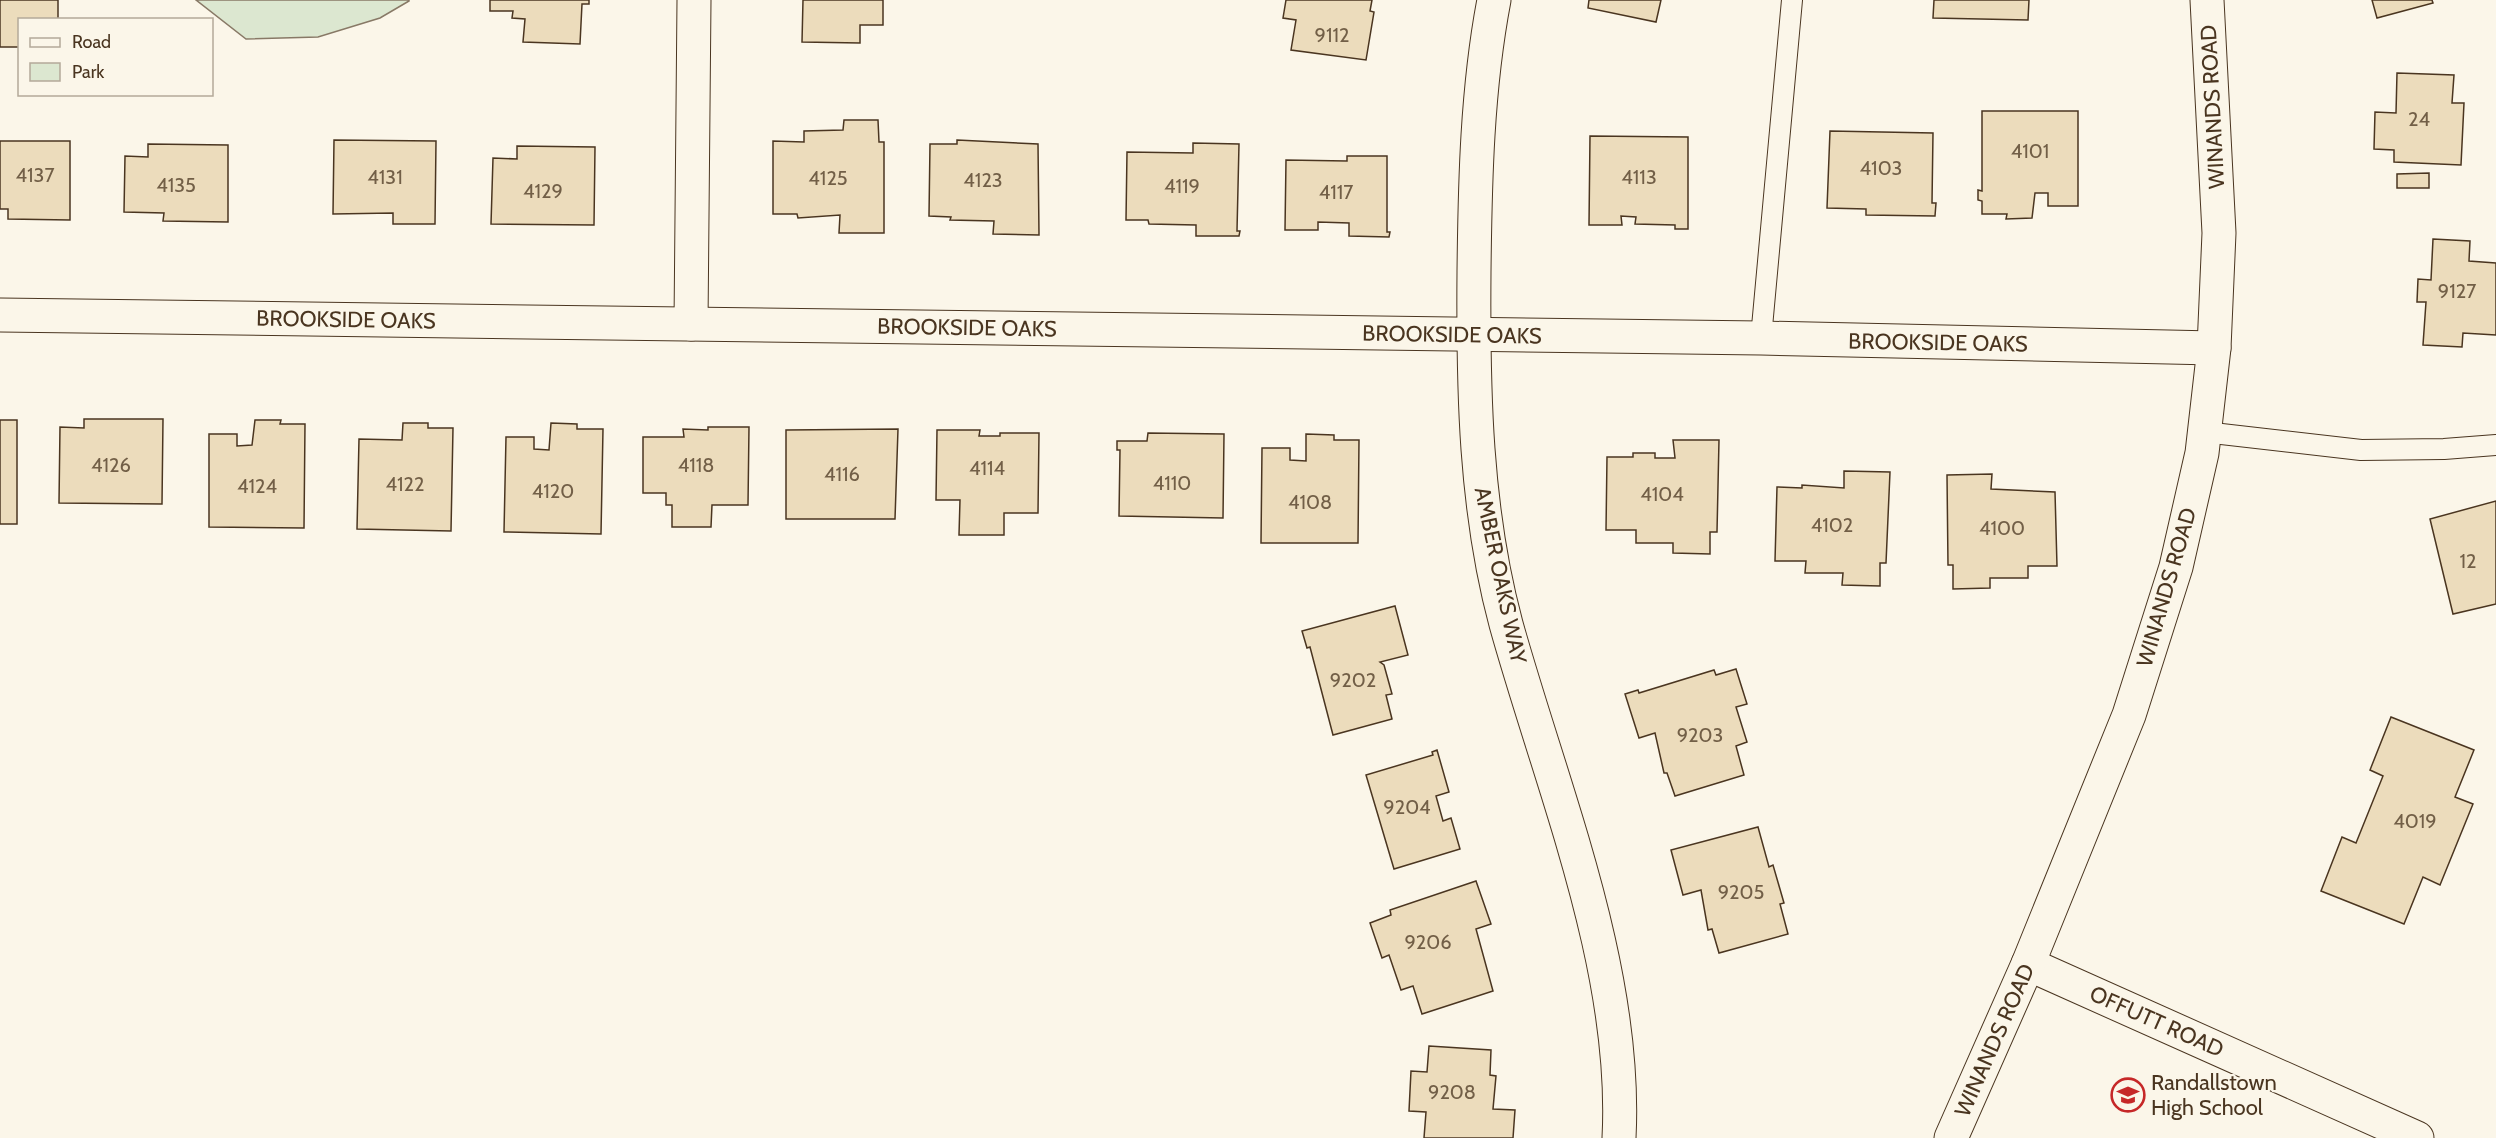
<svg xmlns="http://www.w3.org/2000/svg" width="2496" height="1138" viewBox="0 0 2496 1138" font-family="Cabin,sans-serif">
<rect width="100%" height="100%" fill="#fbf6e9"/>
<polygon fill="#dce7d0" stroke="#887966" stroke-width="1.5" points="196,0 409,0 409,1 380,18 318,37 246,39"/>
<g fill="#ecdcbc" stroke="#4a3520" stroke-width="1.5">
<polygon points="0,0 58,0 58,20 20,20 20,47 0,47"/>
<polygon points="490,0 589,0 589,4 582,4 580,44 523,42 525,19 512,18 513,11 490,11"/>
<polygon points="803,0 883,0 883,25 860,25 860,43 802,42"/>
<polygon points="1286,0 1372,0 1370,11 1374,12 1366,60 1291,50 1296,20 1283,18"/>
<polygon points="1589,0 1661,0 1656,22 1588,8"/>
<polygon points="1934,0 2029,0 2028,20 1933,18"/>
<polygon points="2372,0 2432,0 2433,3 2377,18"/>
<polygon points="2397,73 2454,75 2452,103 2464,103 2461,165 2394,162 2394,150 2374,149 2375,112 2396,113"/>
<polygon points="1982,111 2078,111 2078,206 2048,206 2048,193 2035,193 2032,218 2006,219 2007,214 1982,214 1982,201 1978,200 1978,190 1982,191"/>
<polygon points="844,120 878,120 879,142 884,142 884,233 839,233 840,215 798,218 797,214 773,214 773,141 804,142 804,131 843,130"/>
<polygon points="1830,131 1933,133 1932,203 1936,203 1935,216 1866,215 1866,209 1827,208"/>
<polygon points="1590,136 1688,137 1688,229 1675,229 1675,225 1635,224 1636,217 1621,216 1622,225 1589,225"/>
<polygon points="334,140 436,141 435,224 393,224 393,213 333,214"/>
<polygon points="957,140 1038,144 1039,235 993,234 994,221 950,220 951,217 929,216 930,144 957,144"/>
<polygon points="0,141 70,141 70,220 8,219 8,209 0,209"/>
<polygon points="1193,143 1239,144 1237,231 1240,231 1239,236 1196,236 1196,225 1149,224 1148,220 1126,220 1127,152 1193,153"/>
<polygon points="148,144 228,145 228,222 163,221 164,213 124,212 125,156 148,157"/>
<polygon points="517,146 595,147 594,225 491,224 493,158 517,159"/>
<polygon points="1347,156 1387,156 1387,232 1390,232 1389,237 1349,236 1349,223 1318,222 1318,230 1285,230 1286,160 1347,161"/>
<polygon points="2429,173 2429,188 2397,188 2397,174"/>
<polygon points="2433,239 2470,241 2469,261 2496,263 2496,335 2463,333 2462,347 2423,345 2426,302 2417,302 2418,279 2431,280"/>
<polygon points="84,419 163,419 162,504 59,503 60,427 84,428"/>
<rect x="0" y="420" width="17" height="104"/>
<polygon points="255,420 281,420 280,424 305,424 304,528 209,527 209,434 237,434 237,446 252,445"/>
<polygon points="403,423 428,423 428,428 453,428 451,531 357,529 359,439 402,440"/>
<polygon points="551,423 577,424 577,429 603,429 601,534 504,532 506,437 534,437 534,449 549,450"/>
<polygon points="708,427 749,427 748,505 712,505 711,527 672,527 672,505 666,505 666,493 643,493 643,437 684,437 683,429 708,430"/>
<polygon points="898,429 895,519 786,519 786,430"/>
<polygon points="937,430 980,430 979,436 1000,436 1000,433 1039,433 1038,513 1004,513 1004,535 959,535 960,500 936,500"/>
<polygon points="1148,433 1224,434 1223,518 1119,516 1120,450 1117,450 1117,441 1147,441"/>
<polygon points="1306,434 1334,435 1334,440 1359,440 1358,543 1261,543 1262,448 1290,448 1290,460 1306,461"/>
<polygon points="1673,440 1719,440 1717,532 1710,532 1710,554 1673,553 1673,543 1636,543 1636,530 1606,530 1607,457 1633,457 1633,453 1655,453 1655,458 1675,458"/>
<polygon points="1844,471 1890,472 1886,563 1880,563 1880,586 1842,585 1843,573 1805,573 1806,561 1775,561 1777,487 1802,488 1802,485 1844,488"/>
<polygon points="1992,474 1991,489 2055,492 2057,566 2028,566 2028,578 1990,578 1990,588 1953,589 1953,565 1948,565 1947,475"/>
<polygon points="2496,501 2496,604 2453,614 2430,519"/>
<polygon points="1395,606 1408,655 1380,662 1384,665 1392,694 1386,695 1392,719 1333,735 1310,647 1307,648 1302,631"/>
<polygon points="1736,669 1747,704 1736,707 1747,742 1736,746 1744,775 1675,796 1667,773 1664,773 1655,733 1639,738 1625,694 1638,690 1639,693 1714,670 1716,675"/>
<polygon points="2391,717 2474,750 2455,797 2473,804 2440,885 2423,877 2404,924 2321,891 2342,837 2356,843 2383,776 2370,770"/>
<polygon points="1437,750 1449,792 1436,796 1443,821 1451,818 1460,849 1394,869 1366,775 1433,755 1432,752"/>
<polygon points="1758,827 1769,867 1773,865 1784,903 1780,904 1788,934 1719,953 1712,929 1708,930 1701,890 1683,895 1671,850"/>
<polygon points="1476,881 1491,924 1476,929 1493,991 1422,1014 1413,986 1401,990 1389,955 1382,958 1370,923 1391,915 1390,910"/>
<polygon points="1429,1046 1491,1050 1490,1075 1496,1076 1493,1109 1515,1110 1513,1138 1424,1138 1426,1112 1409,1111 1411,1071 1427,1072"/>
</g>
<g fill="none" stroke-linecap="round" stroke-linejoin="round">
<g stroke="#4a3520" stroke-width="22">
<g id="service">
<polyline points="1761,338 1792,0"/>
<polyline points="2204,432 2361,450 2444,449 2496,445"/>
</g>
</g>
<g stroke="#4a3520" stroke-width="35">
<g id="minor">
<path d="M1494,0C1477,89 1475,181 1474,272C1473,390 1475,509 1506,624C1551,786 1628,967 1619,1138"/>
<polyline points="0,315 1761,338 2214,348"/>
<polyline points="691,324 694,0"/>
</g>
</g>
<g stroke="#4a3520" stroke-width="35">
<g id="tertiary">
<polyline points="2028,964 2417,1138"/>
<polyline points="1951,1138 2028,964 2129,715 2176,567 2202,453 2214,348 2219,233 2207,0"/>
</g>
</g>
<use href="#service" stroke="#fbf6e9" stroke-width="20"/>
<use href="#minor" stroke="#fbf6e9" stroke-width="33"/>
<use href="#tertiary" stroke="#fbf6e9" stroke-width="33"/>
</g>
<defs>
<g id="school-ring" transform="scale(1.725)"><circle r="9.5" fill="#fbf6e9" stroke="#c62828" stroke-width="1.5"/><path d="M0-5L7-2L0 1L-7-2ZM-4 1L0 2.5L4 1V4Q0 6-4 4Z" fill="#c62828"/></g>
</defs>
<g fill-rule="evenodd">
<use href="#school-ring" x="2128" y="1095"/>
</g>
<g text-anchor="middle" stroke-width="4.5" stroke-linejoin="round" paint-order="stroke">
<g font-size="20" fill="#725f47">
<text x="1332" y="42">9112</text>
<text x="2419" y="126">24</text>
<text x="2030" y="158">4101</text>
<text x="1881" y="175">4103</text>
<text x="35" y="182">4137</text>
<text x="385" y="184">4131</text>
<text x="1639" y="184">4113</text>
<text x="828" y="185">4125</text>
<text x="983" y="187">4123</text>
<text x="176" y="192">4135</text>
<text x="1182" y="193">4119</text>
<text x="543" y="198">4129</text>
<text x="1336" y="199">4117</text>
<text x="2457" y="298">9127</text>
<text x="111" y="472">4126</text>
<text x="696" y="472">4118</text>
<text x="987" y="475">4114</text>
<text x="842" y="481">4116</text>
<text x="1172" y="490">4110</text>
<text x="405" y="491">4122</text>
<text x="257" y="493">4124</text>
<text x="553" y="498">4120</text>
<text x="1662" y="501">4104</text>
<text x="1310" y="509">4108</text>
<text x="1832" y="532">4102</text>
<text x="2002" y="535">4100</text>
<text x="2468" y="568">12</text>
<text x="1353" y="687">9202</text>
<text x="1700" y="742">9203</text>
<text x="1407" y="814">9204</text>
<text x="2415" y="828">4019</text>
<text x="1741" y="899">9205</text>
<text x="1428" y="949">9206</text>
<text x="1452" y="1099">9208</text>
</g>
<g font-size="22" fill="#4a3520" stroke="#fbf6e9">
<text transform="translate(2212 107) rotate(-93)" y="8">WINANDS ROAD</text>
<text transform="translate(346 319) rotate(1)" y="8">BROOKSIDE OAKS</text>
<text transform="translate(967 327) rotate(1)" y="8">BROOKSIDE OAKS</text>
<text transform="translate(1452 334) rotate(1)" y="8">BROOKSIDE OAKS</text>
<text transform="translate(1938 342) rotate(1)" y="8">BROOKSIDE OAKS</text>
<text transform="translate(1501 575) rotate(78)" y="8">AMBER OAKS WAY</text>
<text transform="translate(2166 587) rotate(-74)" y="8">WINANDS ROAD</text>
<text transform="translate(2157 1021) rotate(24)" y="8">OFFUTT ROAD</text>
<text transform="translate(1994 1040) rotate(-66)" y="8">WINANDS ROAD</text>
</g>
<g font-size="22" fill="#4a3520" stroke="#fbf6e9" text-anchor="start">
<text x="2151" y="1090">Randallstown<tspan x="2151" dy="25">High School</tspan></text>
</g>
</g>
<rect x="18" y="18" width="195" height="78" fill="#fbf6e9" stroke="#b4a999" stroke-width="1.5"/>
<rect x="30" y="38" width="30" height="9" fill="#fbf6e9" stroke="#b4a999" stroke-width="1.5"/>
<text x="72" y="48" font-size="18" fill="#4a3520">Road</text>
<rect x="30" y="63" width="30" height="18" fill="#dce7d0" stroke="#b4a999" stroke-width="1.5"/>
<text x="72" y="78" font-size="18" fill="#4a3520">Park</text>
</svg>
